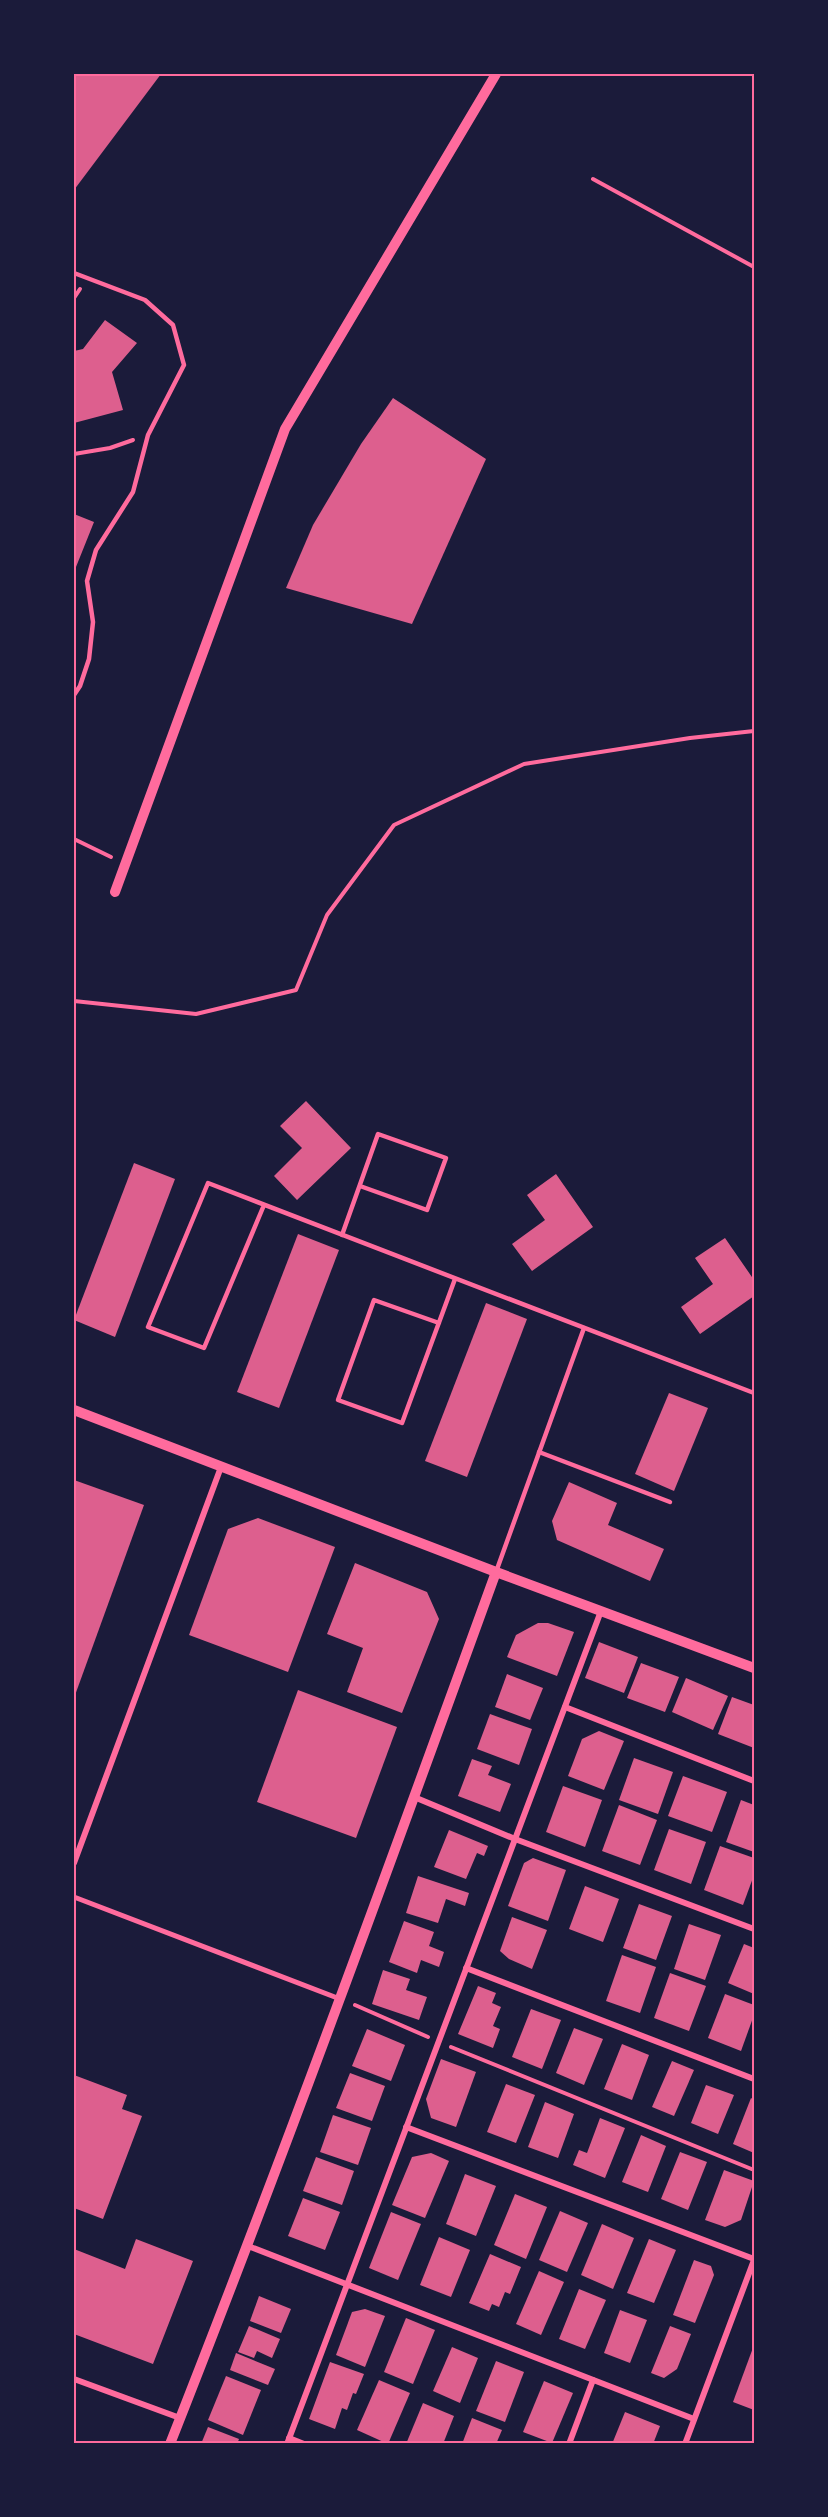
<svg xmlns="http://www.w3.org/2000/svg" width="828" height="2517" viewBox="0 0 828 2517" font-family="Lato,sans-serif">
<rect width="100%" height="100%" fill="#1b1b3a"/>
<g fill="#dd5f8e">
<polygon points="74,74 161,74 74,190"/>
<polygon points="105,320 137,343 112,372 123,410 74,423 74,351 83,349"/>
<polygon points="393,398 486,459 412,624 286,588 313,525 361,444"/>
<polygon points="74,514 94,522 74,572"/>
<polygon points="306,1101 351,1148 297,1200 274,1176 302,1148 280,1126"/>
<polygon points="134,1163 175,1179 115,1337 74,1320"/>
<polygon points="556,1174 593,1227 532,1271 512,1244 545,1220 527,1195"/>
<polygon points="298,1234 339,1250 279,1408 237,1392"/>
<polygon points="725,1238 754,1280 754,1296 700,1334 681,1307 713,1284 695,1258"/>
<polygon points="486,1303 527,1319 467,1477 425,1461"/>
<polygon points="669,1393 708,1408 674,1491 635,1474"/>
<polygon points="74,1480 144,1505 74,1698"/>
<polygon points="569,1482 617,1503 608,1525 664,1549 650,1581 557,1540 552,1521"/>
<polygon points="258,1518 335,1547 288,1672 189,1635 228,1529"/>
<polygon points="355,1563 427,1592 439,1619 402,1713 347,1692 363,1648 327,1634"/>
<polygon points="538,1623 548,1623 574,1632 557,1676 507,1657 516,1635"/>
<polygon points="599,1642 638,1657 624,1693 585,1678"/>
<polygon points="641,1663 679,1677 665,1712 627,1698"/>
<polygon points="507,1674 543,1688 530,1720 495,1707"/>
<polygon points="686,1678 728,1696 713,1730 672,1712"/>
<polygon points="298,1690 397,1727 356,1838 257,1802"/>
<polygon points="732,1697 754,1705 754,1748 718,1734"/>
<polygon points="490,1714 532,1729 519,1765 477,1749"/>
<polygon points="599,1731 624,1741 604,1790 568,1776 582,1739"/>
<polygon points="634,1758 673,1772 658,1814 619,1800"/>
<polygon points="472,1759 492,1766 488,1775 511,1784 500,1812 458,1796"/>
<polygon points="683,1776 727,1792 712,1832 668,1816"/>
<polygon points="563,1786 602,1800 585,1847 546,1832"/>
<polygon points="741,1800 754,1805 754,1852 726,1842"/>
<polygon points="619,1805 657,1820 640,1865 602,1851"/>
<polygon points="669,1829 706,1842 691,1884 654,1870"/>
<polygon points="449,1830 488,1846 484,1856 477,1853 466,1879 434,1867"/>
<polygon points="720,1846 754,1858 754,1875 743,1905 704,1890"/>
<polygon points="533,1858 566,1870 548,1921 508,1906 524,1863"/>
<polygon points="418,1876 469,1893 465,1906 446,1899 438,1923 406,1913"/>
<polygon points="585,1886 619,1899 603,1942 569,1929"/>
<polygon points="639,1904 672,1916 656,1960 623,1948"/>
<polygon points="512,1917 547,1930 532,1969 509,1959 500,1951"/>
<polygon points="404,1921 434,1932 429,1946 444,1952 439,1967 421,1960 417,1973 389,1962"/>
<polygon points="689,1924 721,1935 705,1980 674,1969"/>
<polygon points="744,1944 754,1948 754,1994 728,1983"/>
<polygon points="622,1955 656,1967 640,2013 606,2001"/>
<polygon points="383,1970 410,1979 406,1990 427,1997 419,2020 372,2004"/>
<polygon points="670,1973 706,1986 689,2031 654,2018"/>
<polygon points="478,1986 496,1993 492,2003 501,2007 493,2026 500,2029 493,2048 458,2034"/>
<polygon points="725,1994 754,2005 754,2015 741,2051 708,2038"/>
<polygon points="531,2009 561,2020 542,2069 512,2057"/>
<polygon points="574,2028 603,2039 584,2085 556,2073"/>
<polygon points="367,2029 405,2045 391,2081 352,2066"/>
<polygon points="622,2044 649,2055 632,2100 604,2089"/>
<polygon points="441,2059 476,2072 456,2127 431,2118 426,2099"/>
<polygon points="672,2061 694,2070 674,2116 652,2107"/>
<polygon points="350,2073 385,2086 372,2121 336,2108"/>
<polygon points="74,2075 127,2095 122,2109 142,2116 103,2219 74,2208"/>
<polygon points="506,2084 535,2095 516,2143 487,2132"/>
<polygon points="706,2085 734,2095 718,2134 691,2123"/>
<polygon points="751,2098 754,2100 754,2153 733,2144"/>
<polygon points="545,2102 574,2114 558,2158 528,2147"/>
<polygon points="333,2115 371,2128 358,2165 320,2152"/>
<polygon points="600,2118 625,2128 605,2178 573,2165 579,2150 587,2153"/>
<polygon points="641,2135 666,2146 648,2192 622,2182"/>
<polygon points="680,2152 707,2162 688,2210 661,2199"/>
<polygon points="431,2153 449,2161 425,2218 392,2205 412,2157"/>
<polygon points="316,2157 354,2171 342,2205 303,2191"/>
<polygon points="724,2170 754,2181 741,2220 725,2227 705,2220"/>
<polygon points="465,2174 496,2186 476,2236 446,2224"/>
<polygon points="515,2194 547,2207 526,2259 494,2245"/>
<polygon points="303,2198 340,2212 325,2250 288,2236"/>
<polygon points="560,2211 588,2223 567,2272 539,2260"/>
<polygon points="391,2212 421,2224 398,2280 369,2268"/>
<polygon points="602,2224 634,2238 613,2289 581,2275"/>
<polygon points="439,2237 470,2250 451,2297 420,2285"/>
<polygon points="136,2239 193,2261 153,2364 74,2334 74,2249 125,2269"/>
<polygon points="649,2239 676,2250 654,2303 627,2293"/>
<polygon points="490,2254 521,2267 510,2294 505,2292 499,2307 492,2304 489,2311 469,2303"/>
<polygon points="694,2260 711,2266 714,2275 695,2323 673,2315"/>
<polygon points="539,2271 564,2282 541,2335 516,2324"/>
<polygon points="579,2289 606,2300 585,2349 559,2339"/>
<polygon points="259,2296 291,2309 281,2333 250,2321"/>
<polygon points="365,2309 385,2316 365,2367 336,2355 352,2312"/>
<polygon points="620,2310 647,2320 630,2363 604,2353"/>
<polygon points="406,2318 435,2330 413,2384 384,2372"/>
<polygon points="249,2326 280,2339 272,2358 257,2351 254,2358 238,2352"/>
<polygon points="670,2326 691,2334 677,2369 664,2378 651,2373"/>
<polygon points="754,2345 754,2410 733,2402"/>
<polygon points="452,2347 478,2358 460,2403 433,2391"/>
<polygon points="236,2353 275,2369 268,2385 230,2370"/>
<polygon points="496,2361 524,2372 505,2422 476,2411"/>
<polygon points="330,2362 364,2374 356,2394 353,2393 347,2410 342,2408 335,2429 309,2419"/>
<polygon points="226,2376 261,2390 243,2435 208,2420"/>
<polygon points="379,2380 410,2393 388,2444 357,2430"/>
<polygon points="544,2381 573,2393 552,2443 523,2432"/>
<polygon points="423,2403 454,2416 443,2444 406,2444"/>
<polygon points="625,2412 660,2426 653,2444 612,2444"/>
<polygon points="472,2418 502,2430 496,2444 462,2444"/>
<polygon points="208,2427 239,2439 237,2444 201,2444"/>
</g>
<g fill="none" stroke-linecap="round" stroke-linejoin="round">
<g stroke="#ff6b9d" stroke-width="4">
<polyline points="593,179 754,267"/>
<polyline points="74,298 80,289"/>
<polyline points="74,454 110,448 133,440"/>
<polyline points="74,839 111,857"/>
<polyline points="74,1001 196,1014 296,990 327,915 394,825 524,764 690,738 754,731"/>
<polyline points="355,2005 428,2037"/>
<polyline points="451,2047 754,2170"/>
</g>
<g stroke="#ff6b9d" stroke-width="4.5">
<polyline points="74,273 145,300 173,325 184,365 148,435 133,492 96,550 87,581 93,622 89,659 80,686 74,695"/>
<path d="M264,1205L204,1348L148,1327L208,1183C390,1253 572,1324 754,1393"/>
<polyline points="342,1235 378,1134 446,1158 427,1210 360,1186"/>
<polyline points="439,1323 374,1300 338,1400 402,1423 455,1279"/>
<polyline points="539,1452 670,1502"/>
<polyline points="496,1572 584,1328"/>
</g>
<polyline stroke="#ff6b9d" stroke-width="5" points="74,1897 340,1999"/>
<g stroke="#ff6b9d" stroke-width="6">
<polyline points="565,1707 754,1781"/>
<polyline points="414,1797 515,1839 754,1929"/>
<polyline points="74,1863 221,1467"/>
<polyline points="466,1968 754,2079"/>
<polyline points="406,2127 754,2259"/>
<polyline points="248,2246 694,2419"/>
<polyline points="74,2379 180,2418"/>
<polyline points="289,2438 304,2444"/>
<polyline points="287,2444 601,1611"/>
<polyline points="569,2444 593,2380"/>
<polyline points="685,2444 754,2260"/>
</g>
<g stroke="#ff6b9d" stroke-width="10">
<polyline points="115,892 285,429 496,74"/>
<polyline points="74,1410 496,1572 754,1668"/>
<path d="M170,2444C284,2155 390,1864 496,1572"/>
</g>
</g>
<rect width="828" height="2517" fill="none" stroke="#1b1b3a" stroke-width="150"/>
<rect x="75" y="75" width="678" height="2367" fill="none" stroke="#ff6b9d" stroke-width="2"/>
</svg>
